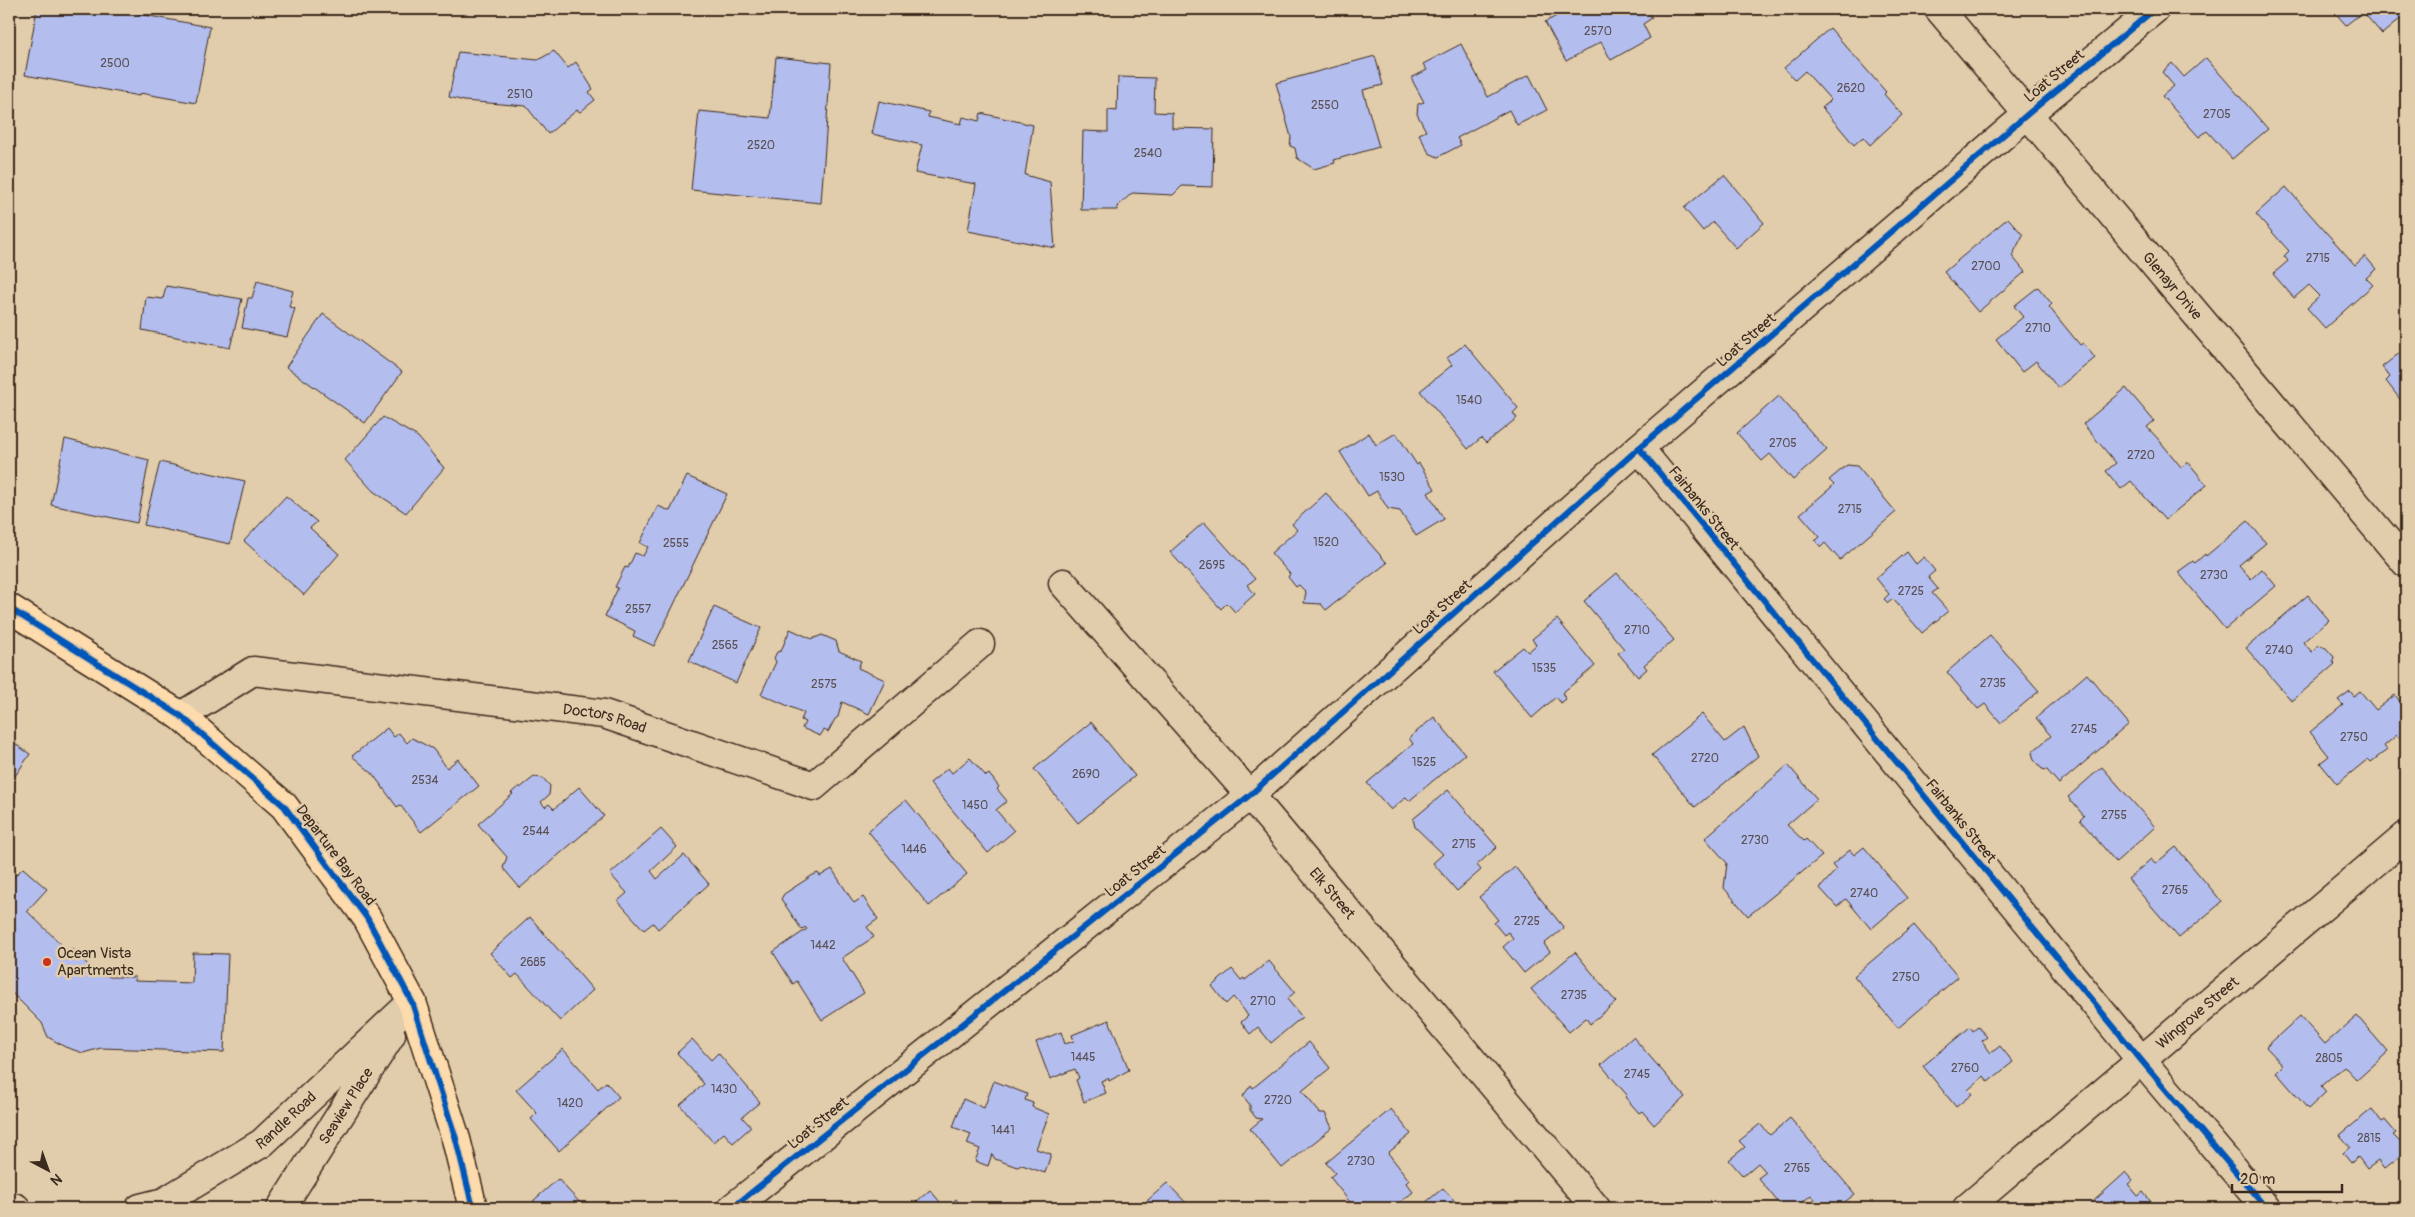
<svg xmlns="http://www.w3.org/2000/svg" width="2415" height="1217" viewBox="0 0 2415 1217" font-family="Pangolin,sans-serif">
<rect width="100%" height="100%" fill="#e1ccab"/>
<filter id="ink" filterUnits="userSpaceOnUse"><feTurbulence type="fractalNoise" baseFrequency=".02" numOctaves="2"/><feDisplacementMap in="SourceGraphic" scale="10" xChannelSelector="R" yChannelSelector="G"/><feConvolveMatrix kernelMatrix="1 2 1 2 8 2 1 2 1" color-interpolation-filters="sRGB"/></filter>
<g filter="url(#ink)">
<g fill="#b3bdee" stroke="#3b2a1e">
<polygon points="37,9 111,9 210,27 196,103 140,93 139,96 25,75"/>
<polygon points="1570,9 1646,9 1652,18 1643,24 1650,38 1611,60 1601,42 1566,61 1545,22"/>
<polygon points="2332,9 2406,9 2406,14 2382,34 2363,12 2346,25"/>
<polygon points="1830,28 1886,92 1884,94 1902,115 1870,145 1863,137 1854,145 1839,127 1822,108 1831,100 1805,71 1795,80 1784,68"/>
<polygon points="1461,44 1488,97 1529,75 1547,110 1517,125 1509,110 1457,138 1461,145 1438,157 1429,153 1419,134 1426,131 1417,114 1418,104 1424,102 1411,78 1427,70 1423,64"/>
<polygon points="554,51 568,68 576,62 593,89 589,92 595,100 580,112 577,110 548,134 526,106 464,101 449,97 458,52 538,60"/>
<polygon points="1375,56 1383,85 1363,90 1379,147 1334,160 1335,163 1314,169 1297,158 1295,148 1290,146 1291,137 1276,83"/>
<polygon points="776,57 831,63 821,203 691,190 699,111 770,118"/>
<polygon points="2206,58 2268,129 2232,159 2207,131 2199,137 2162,96 2174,86 2162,72 2172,63 2184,77"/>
<polygon points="1118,77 1155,78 1154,112 1172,113 1172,128 1214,129 1213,187 1182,186 1173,195 1132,193 1117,207 1117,210 1081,210 1083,131 1108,132 1108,110 1117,111"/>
<polygon points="879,101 929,112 928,117 961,124 963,117 979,121 981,113 1033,125 1025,175 1050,182 1055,248 968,231 976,184 915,173 922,145 872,134"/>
<polygon points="1724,175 1764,223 1736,248 1713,222 1703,231 1684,208"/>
<polygon points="2286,187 2355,265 2365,256 2376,269 2366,278 2373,285 2325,328 2307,308 2320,296 2309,285 2294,298 2273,274 2288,261 2284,256 2289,251 2256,214"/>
<polygon points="2008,218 2023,235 2012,256 2025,272 1978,312 1944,272"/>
<polygon points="257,281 293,291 289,307 295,308 287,337 242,328 248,298 252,298"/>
<polygon points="166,286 242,299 230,348 142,330 146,297 163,299"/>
<polygon points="2038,287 2052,304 2049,307 2080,345 2083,343 2095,358 2058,388 2036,361 2022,372 1996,339 2023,317 2014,306"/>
<polygon points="323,314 402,372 365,423 286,367"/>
<polygon points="1465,344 1518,408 1513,413 1517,418 1486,443 1481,438 1468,449 1420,391 1452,365 1447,358"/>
<polygon points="2406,348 2406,407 2386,381 2390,377 2382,367"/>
<polygon points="2126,388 2154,421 2147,427 2159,440 2181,467 2188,462 2207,485 2165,520 2131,481 2121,489 2106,471 2116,463 2083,424"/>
<polygon points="1779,396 1827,450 1793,480 1770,454 1762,461 1737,433"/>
<polygon points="383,417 418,437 444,468 406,513 373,491 345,460"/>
<polygon points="1369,433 1376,445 1396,433 1417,465 1419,463 1435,489 1428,493 1444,519 1416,536 1400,511 1388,509 1377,491 1368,496 1340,452"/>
<polygon points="65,439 149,460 137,523 51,505"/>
<polygon points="160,462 245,481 230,544 144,525"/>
<polygon points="1847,465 1857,466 1896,512 1840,560 1825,543 1821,547 1815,541 1820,537 1800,514 1834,485 1829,480"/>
<polygon points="687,476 727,494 654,646 633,636 635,631 605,616 618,588 615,587 625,567 628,568 635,553 643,556 648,547 640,543 658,506 670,511"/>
<polygon points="1326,493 1387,563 1326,610 1321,604 1304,603 1306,592 1299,585 1296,587 1288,577 1290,574 1271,553 1297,530 1292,524"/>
<polygon points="286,496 317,522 310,528 339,554 304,595 244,541"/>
<polygon points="2248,521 2266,543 2239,565 2251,579 2262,569 2276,586 2225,629 2178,572 2193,561 2195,563 2205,554 2206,556"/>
<polygon points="1204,522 1255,579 1247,585 1255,594 1235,612 1227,603 1221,609 1170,552"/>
<polygon points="1907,552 1916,564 1924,557 1935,571 1928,577 1938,589 1932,593 1948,611 1922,633 1893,599 1888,603 1884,599 1889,594 1876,578"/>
<polygon points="1617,573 1674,640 1644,665 1647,669 1638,677 1618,653 1624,649 1584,601"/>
<polygon points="2308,595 2329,620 2303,642 2312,652 2319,645 2326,648 2334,657 2333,662 2335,664 2292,701 2246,648"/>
<polygon points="714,607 761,628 736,683 689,661"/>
<polygon points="1557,619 1595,666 1562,693 1566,699 1561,703 1556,697 1532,718 1493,671 1523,647 1528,652 1536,645 1532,639"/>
<polygon points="790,629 812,639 822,635 836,641 839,651 861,661 858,668 885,680 869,714 842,702 838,717 835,719 828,732 824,730 820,736 802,728 805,722 801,720 804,713 761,694 776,662 774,658 777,652 781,651"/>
<polygon points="1990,635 2039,691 2001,723 1985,704 1978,709 1947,672"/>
<polygon points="2087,674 2129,724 2059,784 2047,770 2042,769 2034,760 2032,752 2051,736 2036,718"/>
<polygon points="2350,691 2354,696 2360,691 2376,710 2395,695 2406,709 2406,734 2400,739 2397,735 2384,746 2387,750 2371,762 2368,759 2337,784 2320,763 2329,756 2310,732 2343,705 2338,700"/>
<polygon points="1702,714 1725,742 1744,727 1758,756 1695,807 1652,755"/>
<polygon points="1434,717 1465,754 1409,801 1406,797 1391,810 1367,783 1413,744 1409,738"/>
<polygon points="1091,722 1135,776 1078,823 1034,769"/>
<polygon points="387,728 394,737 399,733 407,743 412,738 433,749 447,768 458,759 479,786 421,832 400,805 397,807 372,773 352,756"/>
<polygon points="9,740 30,754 9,785"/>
<polygon points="970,758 986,776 989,774 999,787 997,789 1007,801 996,810 1014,831 988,853 930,783 948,768 952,773"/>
<polygon points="1788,765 1817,799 1787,825 1804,841 1806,839 1822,856 1748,916 1724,888 1727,863 1705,838"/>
<polygon points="2102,767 2155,827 2116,862 2080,820 2084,816 2068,797"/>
<polygon points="534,777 543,778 550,786 549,795 541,802 545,807 549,804 554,809 579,787 604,816 520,888 503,868 507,857 478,824 513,794 511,793 519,786 520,788"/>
<polygon points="1448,790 1497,847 1477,865 1481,870 1457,891 1433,863 1443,854 1415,827 1413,819"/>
<polygon points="906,800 967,874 929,906 868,831"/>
<polygon points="661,829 677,847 651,871 657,879 684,855 709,884 658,929 653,923 644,930 618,901 627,893 610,874"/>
<polygon points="1864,847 1907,898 1871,929 1846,899 1837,907 1820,888 1836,870 1832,865 1850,850 1854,855"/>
<polygon points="2176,847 2222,902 2179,938 2128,879 2151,859 2155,864"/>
<polygon points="1515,867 1564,928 1544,944 1550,952 1524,973 1503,947 1513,938 1508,932 1504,935 1494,923 1498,920 1479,897"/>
<polygon points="23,868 47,889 27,911 69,952 72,948 92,969 110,977 135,977 135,981 192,983 193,953 228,954 224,1052 101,1048 83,1053 65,1047 48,1037 42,1023 9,990 9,882"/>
<polygon points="832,869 854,903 863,897 878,919 867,927 874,937 842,958 864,993 822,1020 797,981 793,984 773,952 807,929 805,927 802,930 781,899 784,894 813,875 818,873 820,876"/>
<polygon points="530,917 593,990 560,1021 517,974 512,978 490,953"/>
<polygon points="1914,925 1958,977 1898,1028 1854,976"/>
<polygon points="1575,952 1616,1002 1590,1024 1586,1018 1569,1032 1531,989"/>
<polygon points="1269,961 1295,992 1287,999 1302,1017 1271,1043 1258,1027 1250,1034 1241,1022 1248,1016 1244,1010 1233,997 1226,1004 1212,986 1232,969 1241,980 1244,978 1245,980"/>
<polygon points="2300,1016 2325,1044 2357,1016 2388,1052 2357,1080 2344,1066 2321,1086 2326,1092 2308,1109 2276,1072 2283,1065 2266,1047"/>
<polygon points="1109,1020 1129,1070 1109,1081 1108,1078 1101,1081 1106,1093 1084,1102 1076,1080 1079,1078 1075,1069 1050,1079 1036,1042 1061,1032 1065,1044 1074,1041 1072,1035"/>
<polygon points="1970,1027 1973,1031 1978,1027 1987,1037 1982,1041 1991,1053 2000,1046 2013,1062 1988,1082 1984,1076 1968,1090 1972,1094 1956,1107 1923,1066"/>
<polygon points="1633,1037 1685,1097 1654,1125 1642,1111 1639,1113 1625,1097 1627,1095 1601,1065"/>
<polygon points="692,1039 711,1060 718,1053 760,1102 742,1117 751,1127 733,1143 724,1133 713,1142 680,1105 704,1084 677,1053"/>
<polygon points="1309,1042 1330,1068 1302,1091 1320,1113 1325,1113 1332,1128 1282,1168 1250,1129 1262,1119 1256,1118 1250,1110 1250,1105 1243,1096 1251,1085 1253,1088"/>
<polygon points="563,1049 598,1089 606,1082 619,1097 559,1151 531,1119 537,1113 516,1090"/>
<polygon points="994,1081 1027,1094 1025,1100 1033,1103 1032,1107 1049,1114 1036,1149 1051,1154 1045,1173 1022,1165 1017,1167 995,1159 992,1154 988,1166 975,1161 980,1149 967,1144 971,1134 953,1127 963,1099 984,1108"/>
<polygon points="1391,1109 1411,1134 1388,1153 1409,1180 1406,1183 1413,1192 1393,1208 1364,1208 1359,1202 1353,1206 1330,1177 1335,1173 1326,1163"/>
<polygon points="2372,1109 2382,1122 2385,1120 2396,1133 2393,1135 2406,1148 2406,1151 2384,1169 2378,1161 2367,1169 2358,1157 2351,1163 2343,1153 2350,1147 2340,1135"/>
<polygon points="1790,1118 1855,1194 1837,1208 1822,1208 1811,1195 1796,1208 1783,1208 1758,1178 1766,1172 1758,1163 1743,1176 1729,1160 1745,1147 1739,1141 1760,1124 1770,1135"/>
<polygon points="2126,1172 2133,1180 2128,1184 2138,1196 2143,1192 2156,1208 2086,1208"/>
<polygon points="558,1179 567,1189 585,1208 540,1208 533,1201"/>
<polygon points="1167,1183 1191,1208 1139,1208"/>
<polygon points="1443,1188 1461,1208 1419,1208"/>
<polygon points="930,1190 945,1208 956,1199 963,1208 909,1208"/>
</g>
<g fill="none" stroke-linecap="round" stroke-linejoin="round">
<g stroke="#3b2a1e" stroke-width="31">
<g id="minor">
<path id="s1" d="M1939,9L2406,563"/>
<polyline points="1639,448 2141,1060 2266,1208"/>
<path id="s2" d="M1063,583L1250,795L1596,1208"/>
<path id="s3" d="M181,716L253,671L604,714L814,786L980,644"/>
<polyline points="9,1206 16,1208"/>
<path id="s4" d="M140,1208L164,1202L262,1143L412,1002"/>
<path id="s5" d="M281,1208L391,1035"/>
<polyline points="732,1208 1250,795 1639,448 2029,113 2155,9"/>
<path id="s6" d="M1967,1208L2406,836"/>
</g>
</g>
<g stroke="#3b2a1e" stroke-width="31">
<polyline id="major" points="9,608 181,716 284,806 367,918 412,1002 456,1139 473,1208"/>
</g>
<use href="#minor" stroke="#e1ccab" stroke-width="28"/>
<use href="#major" stroke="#fedbac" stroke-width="28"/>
<g stroke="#e1ccab" stroke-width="9">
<g id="cycleway">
<polyline points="1639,448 2141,1060 2266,1208"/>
<polyline points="9,608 181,716 284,806 367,918 412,1002 456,1139 473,1208"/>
<polyline points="732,1208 1250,795 1639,448 2029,113 2155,9"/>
</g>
</g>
<use href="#cycleway" stroke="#0057b8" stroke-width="6"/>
</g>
</g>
<circle fill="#c8321e" stroke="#e1ccab" stroke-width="2" cx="47" cy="962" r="5"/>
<g text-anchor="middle" stroke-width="5" stroke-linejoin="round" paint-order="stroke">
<g font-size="12" fill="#594f52">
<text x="1598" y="35">2570</text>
<text x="115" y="67">2500</text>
<text x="1851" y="92">2620</text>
<text x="520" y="98">2510</text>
<text x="1325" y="109">2550</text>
<text x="2217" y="118">2705</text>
<text x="761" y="149">2520</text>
<text x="1148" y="157">2540</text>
<text x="2318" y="262">2715</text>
<text x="1986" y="270">2700</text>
<text x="2038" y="332">2710</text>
<text x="1469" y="404">1540</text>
<text x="1783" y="447">2705</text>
<text x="2141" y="459">2720</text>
<text x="1392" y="481">1530</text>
<text x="1850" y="513">2715</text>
<text x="1326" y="546">1520</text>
<text x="676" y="547">2555</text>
<text x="1212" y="569">2695</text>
<text x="2214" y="579">2730</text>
<text x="1911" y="595">2725</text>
<text x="638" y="613">2557</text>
<text x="1637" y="634">2710</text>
<text x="725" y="649">2565</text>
<text x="2279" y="654">2740</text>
<text x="1544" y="672">1535</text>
<text x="1993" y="687">2735</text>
<text x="824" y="688">2575</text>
<text x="2084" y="733">2745</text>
<text x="2354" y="741">2750</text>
<text x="1705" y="762">2720</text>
<text x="1424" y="766">1525</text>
<text x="1086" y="778">2690</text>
<text x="425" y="784">2534</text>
<text x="975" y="809">1450</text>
<text x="2114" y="819">2755</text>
<text x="536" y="835">2544</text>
<text x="1755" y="844">2730</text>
<text x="1464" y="848">2715</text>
<text x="914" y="853">1446</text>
<text x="2175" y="894">2765</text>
<text x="1864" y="897">2740</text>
<text x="1527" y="925">2725</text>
<text x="823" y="949">1442</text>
<text x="533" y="966">2685</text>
<text x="1906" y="981">2750</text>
<text x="1574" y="999">2735</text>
<text x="1263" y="1005">2710</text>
<text x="1083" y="1061">1445</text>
<text x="2329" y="1062">2805</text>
<text x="1965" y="1072">2760</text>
<text x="1637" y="1078">2745</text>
<text x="724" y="1093">1430</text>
<text x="1278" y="1104">2720</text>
<text x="570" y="1107">1420</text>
<text x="1003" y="1134">1441</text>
<text x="2369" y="1142">2815</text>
<text x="1361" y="1165">2730</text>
<text x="1797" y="1172">2765</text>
</g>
<g font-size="15" fill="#3b2a1e" stroke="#e1ccab">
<text transform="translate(2054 76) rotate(-40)" y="5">Loat Street</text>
<text dy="5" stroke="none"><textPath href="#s1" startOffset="362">Glenayr Drive</textPath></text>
<text transform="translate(1746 340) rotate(-41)" y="5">Loat Street</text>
<text transform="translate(1704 508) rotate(51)" y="5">Fairbanks Street</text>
<text transform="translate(1442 607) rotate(-42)" y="5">Loat Street</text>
<text dy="5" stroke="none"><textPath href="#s3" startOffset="440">Doctors Road</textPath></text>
<text transform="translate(1961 821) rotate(51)" y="5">Fairbanks Street</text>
<text transform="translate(336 855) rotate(53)" y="5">Departure Bay Road</text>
<text transform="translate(1135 871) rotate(-39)" y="5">Loat Street</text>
<text dy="5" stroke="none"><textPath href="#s2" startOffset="411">Elk Street</textPath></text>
<text dy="5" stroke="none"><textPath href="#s6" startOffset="302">Wingrove Street</textPath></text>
<text dy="5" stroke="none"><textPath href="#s5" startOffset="121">Seaview Place</textPath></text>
<text dy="5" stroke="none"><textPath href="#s4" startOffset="172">Randle Road</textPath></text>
<text transform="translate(818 1123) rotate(-39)" y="5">Loat Street</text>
</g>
<g font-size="15" fill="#3b2a1e" stroke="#e1ccab" text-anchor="start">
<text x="57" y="958">Ocean Vista<tspan x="57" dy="17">Apartments</tspan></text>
</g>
</g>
<rect width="2415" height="1217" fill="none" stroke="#e1ccab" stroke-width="30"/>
<rect x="15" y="15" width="2385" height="1187" fill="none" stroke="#3b2a1e" stroke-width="2" filter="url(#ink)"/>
<g transform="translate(48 1170) rotate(139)" stroke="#e1ccab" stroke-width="4" paint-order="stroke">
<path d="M0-4L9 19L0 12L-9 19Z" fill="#3b2a1e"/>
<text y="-8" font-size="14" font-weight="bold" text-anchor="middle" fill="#3b2a1e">N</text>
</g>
<path d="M2232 1184v8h110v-8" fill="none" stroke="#3b2a1e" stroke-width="2.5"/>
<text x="2240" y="1184" font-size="15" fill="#3b2a1e" stroke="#e1ccab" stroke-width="4" paint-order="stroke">20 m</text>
</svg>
